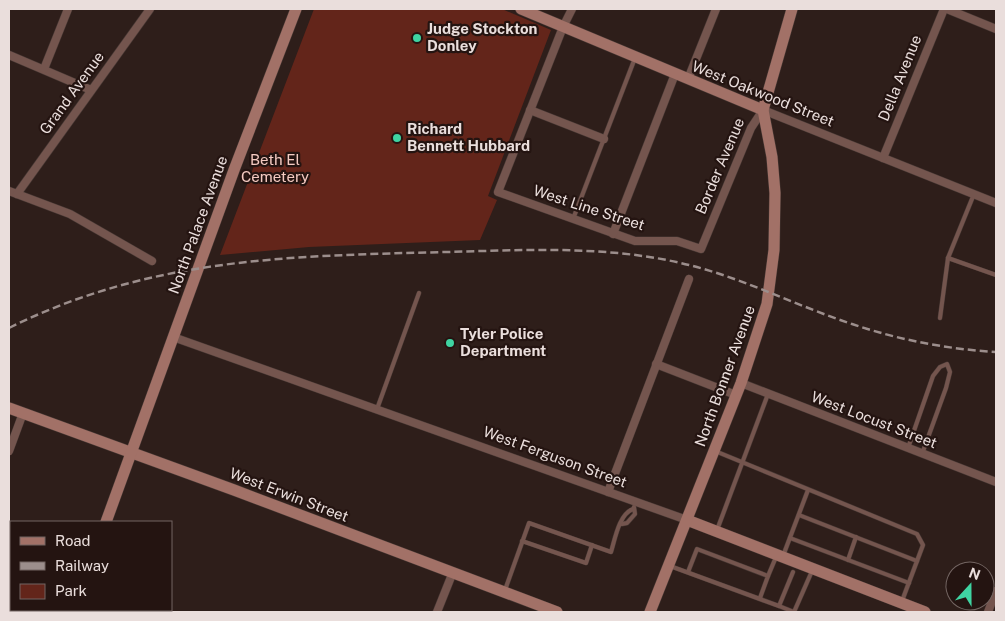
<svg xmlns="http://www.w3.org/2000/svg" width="1005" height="621" viewBox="0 0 1005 621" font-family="'Public Sans',sans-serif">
<rect width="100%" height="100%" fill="#2e1e1a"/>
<polygon fill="#63251a" points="314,9 502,9 551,30 488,196 497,200 480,240 309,247 220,255"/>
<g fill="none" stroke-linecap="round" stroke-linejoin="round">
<g stroke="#483935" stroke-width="5">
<g id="lane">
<polyline points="573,219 635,58"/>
<polyline points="948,258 996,275"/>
<polyline points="940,318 948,258 974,194"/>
<polyline points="377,409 419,293"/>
<polyline points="908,448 933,376 940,367 947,364 950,372 946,388 922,454"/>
<polyline points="715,451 917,534 923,545 902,601"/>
<polyline points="799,515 917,561"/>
<polyline points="622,524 627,523 635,514 634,507"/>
<polyline points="717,530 768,394"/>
<polyline points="790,538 909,583"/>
<polyline points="522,541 586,563 592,545"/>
<polyline points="783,556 808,490"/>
<polyline points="848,560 856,537"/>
<polyline points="670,566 779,606 793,572"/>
<polyline points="688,572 697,549 768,576 760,598"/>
<polyline points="768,576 776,557"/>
<path d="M505,590L529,523L611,552C615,539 619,514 633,509"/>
<polyline points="779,606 794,612"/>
<polyline points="794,612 812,571"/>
</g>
</g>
<g stroke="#483935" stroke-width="9">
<g id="street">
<polyline points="572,9 563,27 498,192 635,241 677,241 701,249 751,128 763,110 996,203"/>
<polyline points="947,9 996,29"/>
<polyline points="9,55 91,90"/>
<polyline points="44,69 68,9"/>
<polyline points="688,79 716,9"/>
<polyline points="530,110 604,139"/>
<polyline points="883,158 944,9"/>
<polyline points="9,191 70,214 152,261"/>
<polyline points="17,194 150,9"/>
<polyline points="613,234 675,74"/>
<polyline points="173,337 687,520"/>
<polyline points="656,364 736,395"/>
<polyline points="741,383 996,482"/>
<polyline points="9,451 23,413"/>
<polyline points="608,492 689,279"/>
<polyline points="9,585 11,586"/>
<polyline points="437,612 453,572"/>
<polyline points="988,612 996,591"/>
</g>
</g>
<g stroke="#483935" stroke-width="12">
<g id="secondary">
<polyline points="521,9 763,110"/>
<polyline points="9,408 234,490 557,612"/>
<polyline points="687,520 925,612"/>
<polyline points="106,522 234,170 296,9"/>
<polyline points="73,612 74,610"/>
<polyline points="650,612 741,383 767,304 774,250 775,193 772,157 763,110 792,9"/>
</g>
</g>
<use href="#lane" stroke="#74554e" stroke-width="4"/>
<use href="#street" stroke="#74554e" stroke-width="8"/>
<use href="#secondary" stroke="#a27167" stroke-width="11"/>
<path stroke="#9c8e8c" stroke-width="2.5" stroke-dasharray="8 4" stroke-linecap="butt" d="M9,328C152,257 291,256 446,252C527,250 610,245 689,265C745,279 797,306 852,324C899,340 947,349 996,352"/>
</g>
<g fill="#3fd4a2" stroke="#241411" stroke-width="2">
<circle cx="417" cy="38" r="5"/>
<circle cx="397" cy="138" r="5"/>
<circle cx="450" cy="343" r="5"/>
</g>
<g text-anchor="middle" stroke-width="4.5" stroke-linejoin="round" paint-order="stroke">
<g font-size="15" font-weight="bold" fill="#eadedc" stroke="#241411" text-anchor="start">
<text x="427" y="34">Judge Stockton<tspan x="427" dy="17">Donley</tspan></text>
<text x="407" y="134">Richard<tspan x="407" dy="17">Bennett Hubbard</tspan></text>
<text x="460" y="339">Tyler Police<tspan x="460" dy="17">Department</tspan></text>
</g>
<g font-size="15" fill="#eadedc" stroke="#241411">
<text transform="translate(900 78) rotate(-68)" y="5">Della Avenue</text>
<text transform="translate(72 93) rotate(-54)" y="5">Grand Avenue</text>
<text transform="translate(763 94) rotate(22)" y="5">West Oakwood Street</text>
<text transform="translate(720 166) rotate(-67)" y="5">Border Avenue</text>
<text transform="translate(589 208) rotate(18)" y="5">West Line Street</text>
<text transform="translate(198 225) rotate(-70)" y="5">North Palace Avenue</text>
<text transform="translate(725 376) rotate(-70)" y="5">North Bonner Avenue</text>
<text transform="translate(874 420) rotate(21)" y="5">West Locust Street</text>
<text transform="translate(555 457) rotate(20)" y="5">West Ferguson Street</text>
<text transform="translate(289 495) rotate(21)" y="5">West Erwin Street</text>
</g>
<g font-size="15" fill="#f4cac1" stroke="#241411">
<text x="275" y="165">Beth El<tspan x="275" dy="17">Cemetery</tspan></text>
</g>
</g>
<rect width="1005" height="621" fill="none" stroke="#eadedc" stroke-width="20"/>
<rect x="10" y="521" width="162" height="90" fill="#241411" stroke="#736562"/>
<rect x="20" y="537" width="25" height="8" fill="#a27167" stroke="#736562"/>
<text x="55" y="546" font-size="15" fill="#eadedc">Road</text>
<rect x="20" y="562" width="25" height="8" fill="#9c8e8c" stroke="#736562"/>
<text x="55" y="571" font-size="15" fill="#eadedc">Railway</text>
<rect x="20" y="584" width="25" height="15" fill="#63251a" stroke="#736562"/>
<text x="55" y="596" font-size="15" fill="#eadedc">Park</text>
<g transform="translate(970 586) rotate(21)"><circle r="24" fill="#241411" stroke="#736562"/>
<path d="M0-4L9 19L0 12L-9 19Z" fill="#3fd4a2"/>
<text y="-8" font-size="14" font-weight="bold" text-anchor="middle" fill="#eadedc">N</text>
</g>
</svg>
